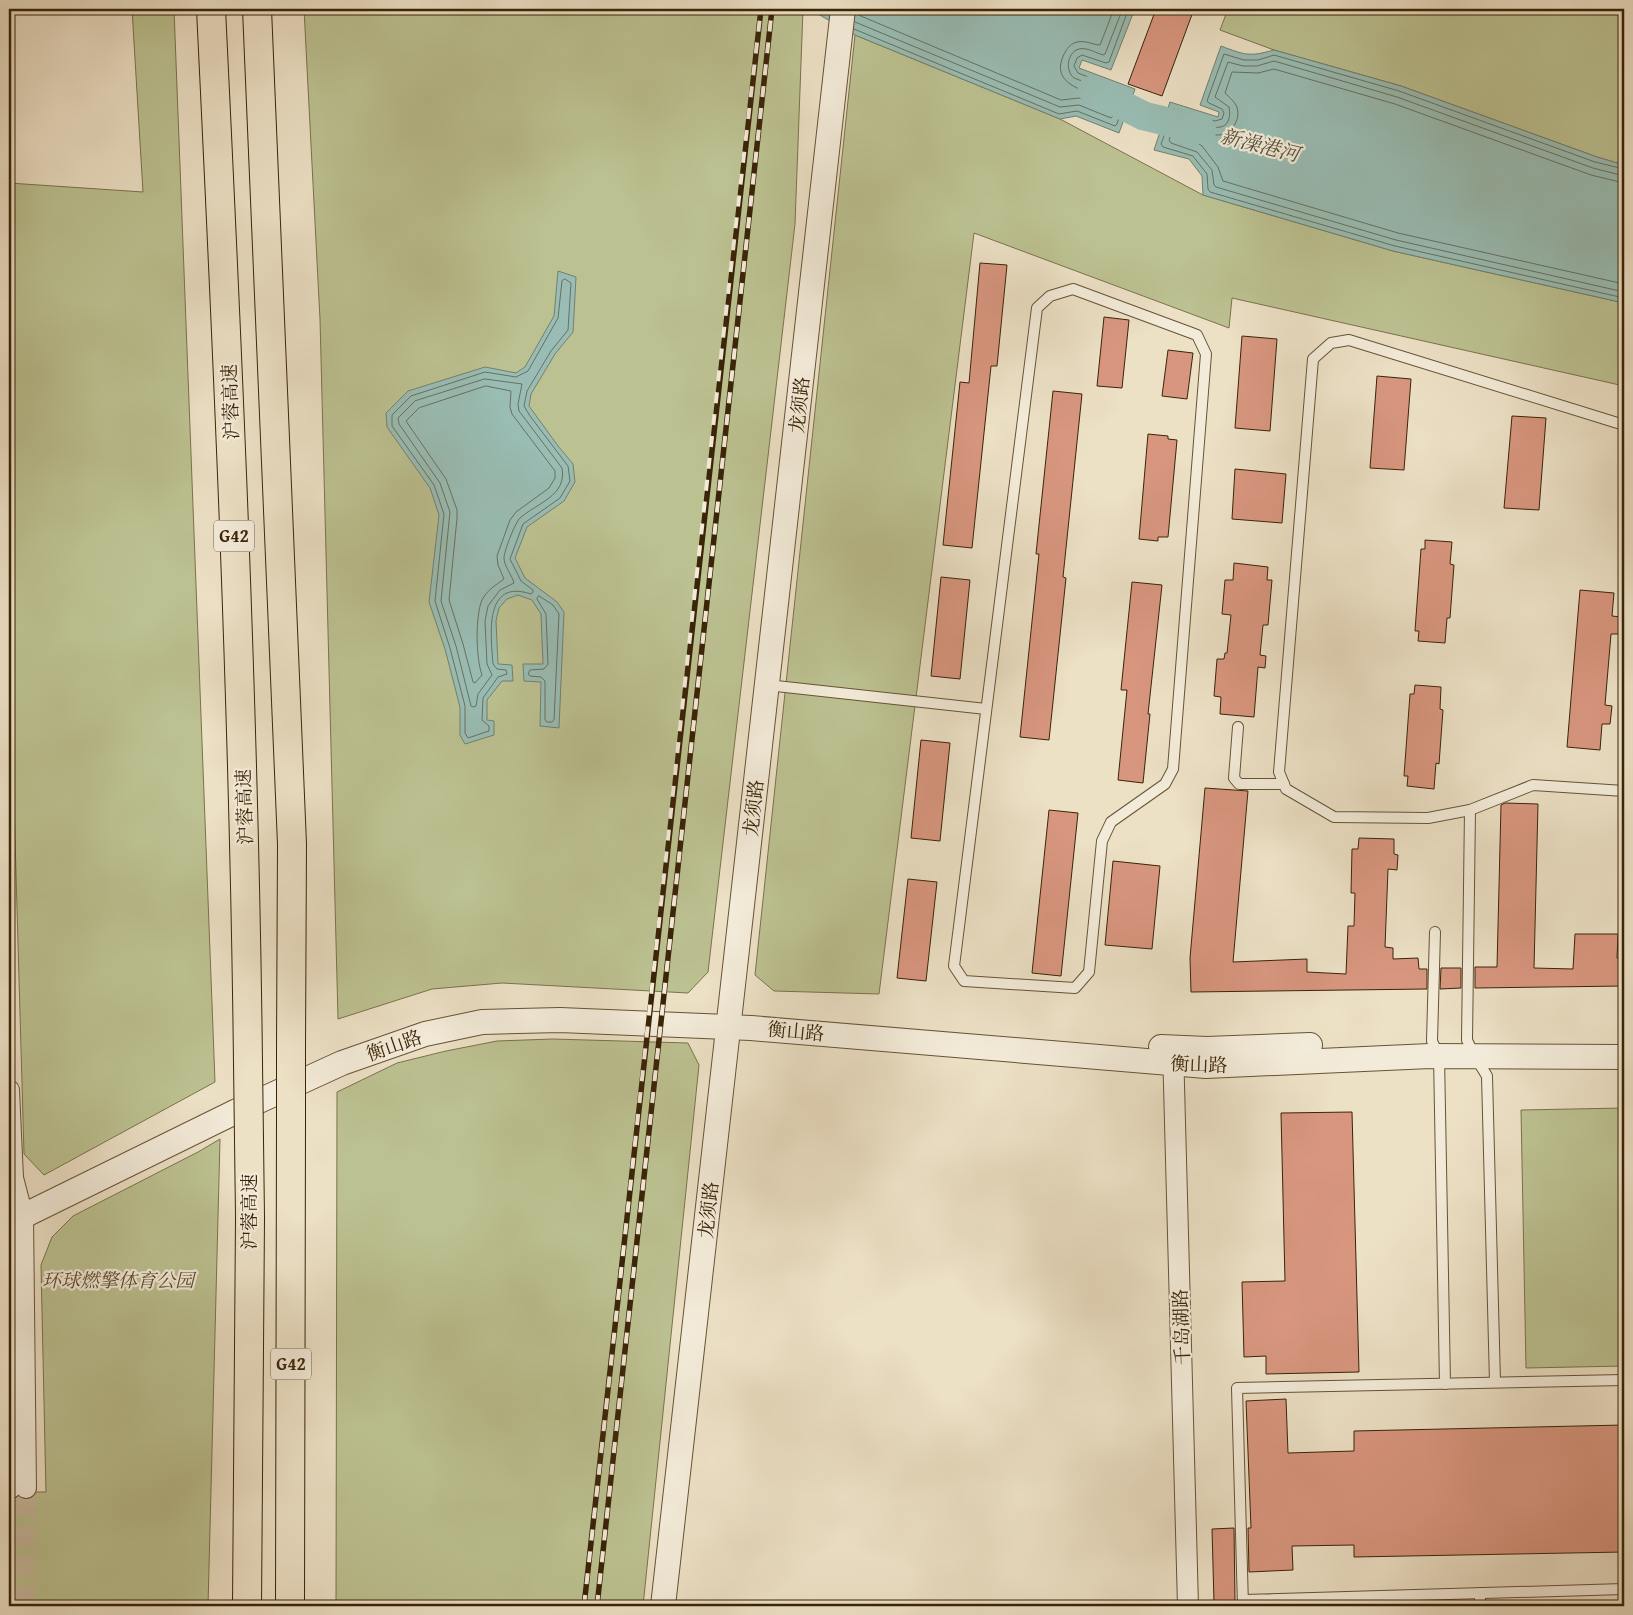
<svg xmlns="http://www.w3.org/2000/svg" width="1633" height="1615" viewBox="0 0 1633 1615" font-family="'Gentium Book Plus','Noto Serif SC',serif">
<rect width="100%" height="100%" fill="#ece0c5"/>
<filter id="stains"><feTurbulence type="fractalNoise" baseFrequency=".004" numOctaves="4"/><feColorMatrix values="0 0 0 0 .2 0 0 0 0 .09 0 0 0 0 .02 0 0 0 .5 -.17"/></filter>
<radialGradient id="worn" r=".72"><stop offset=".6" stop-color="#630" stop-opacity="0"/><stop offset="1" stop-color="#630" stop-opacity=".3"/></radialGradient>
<g fill="#bcc191" stroke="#7b724c">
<polygon points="132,9 174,9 215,1082 44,1175 24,1154 9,627 9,183 143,192"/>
<polygon points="304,9 803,9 795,224 708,972 688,993 502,983 432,989 338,1019 320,319"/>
<polygon points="1228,9 1624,9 1624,165 1597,157 1401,86 1274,50 1220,30"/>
<polygon points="855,35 1060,119 1203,195 1393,251 1624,303 1624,386 1232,298 1229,328 974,233 879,994 774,991 755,975"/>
<polygon points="553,1039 688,1043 699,1065 643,1606 336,1606 337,1092 397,1063 446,1051 497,1041"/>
<polygon points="1624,1108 1624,1366 1526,1368 1521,1110"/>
<polygon points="220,1139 208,1606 9,1606 9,1492 46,1492 41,1265 52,1237 73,1216 198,1152"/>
</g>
<g fill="#99bdb4" stroke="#73806f">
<polygon points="809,9 1127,9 1134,11 1111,70 1082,60 1079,68 1135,89 1119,133 1076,116 1060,119 855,35"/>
<path d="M1221,46C1245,55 1249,57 1274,50L1401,86L1597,157L1624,165V303L1393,251L1203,195L1202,176L1189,159L1154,150L1170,102L1218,117L1219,112L1200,105Z"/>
<polygon points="558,271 576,277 573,332 555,354 531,394 529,406 558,446 573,464 575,482 564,501 527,527 515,558 525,578 557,602 564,612 559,728 540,726 541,682 524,681 523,664 543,664 541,614 532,600 518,595 507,599 499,608 496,621 498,664 512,665 513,681 502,681 487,700 487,720 494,721 494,735 465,744 460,735 460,707 445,649 429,602 439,515 430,488 387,427 386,413 408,391 485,367 516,373 525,367 554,316"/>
</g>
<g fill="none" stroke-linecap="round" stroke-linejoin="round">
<g stroke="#6a705e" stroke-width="1">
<path d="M856,14L1061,100L1079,98L1106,108L1109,106V100C1091,92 1052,87 1062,59C1065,51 1069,44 1077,42C1086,40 1093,45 1100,45L1114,9"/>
<path d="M855,22L1060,107L1079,105L1111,118L1113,116L1119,95L1074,78C1065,71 1067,52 1079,49C1087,47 1096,53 1103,55L1105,54L1121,13V9"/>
<polyline points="854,29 1059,114 1077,111 1115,126 1117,124 1127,92 1078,73 1074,66 1077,58 1082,55 1106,63 1109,62 1127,13 1127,9"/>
<polyline points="1624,169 1595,162 1399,91 1274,55 1258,60 1244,60 1224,54 1207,101 1209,103 1222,109 1224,113 1222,119 1215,121 1174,109 1161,144 1163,147 1193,156 1207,174 1208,189 1210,192 1395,246 1624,298"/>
<path d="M1624,176L1593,168L1397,97L1274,61L1257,66H1243L1228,62L1215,97L1229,107C1230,113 1230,118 1227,123C1218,135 1190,119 1178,116L1169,140L1171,143L1197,152L1212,170L1214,185L1216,187L1396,240L1624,292"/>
<path d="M1624,183L1591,175L1395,104L1274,69L1258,73L1232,72L1225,93C1229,97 1233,100 1236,105C1242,117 1233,134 1219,135C1207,136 1194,129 1184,126L1179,135L1180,137L1196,142L1202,146L1218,167L1223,181L1398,233L1624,284"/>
<path d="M565,279L571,283L568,330L551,351L527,391L524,406L530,416L568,466L570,481L560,498L523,524L510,559L521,581L533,590V592L531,594C483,578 491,636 493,664L497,669L506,670L507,674L498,677L483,698L482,720L489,726V731L468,738L465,733V706L450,648L435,601L444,514L434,485L392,426V415L411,396L485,372L516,377L528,371L558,318L562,281Z"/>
<path d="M485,379L522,384L518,404L519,411L562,468C567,496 537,503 520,518C515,523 504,551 504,558C504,566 512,575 514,583L500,590L488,606L485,621L487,664L492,675L478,694L476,706L473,707L471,706L456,646L441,601L450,512L440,483L399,424L398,418L415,401Z"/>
<path d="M486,386L511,391L510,407L512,414L555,471V478L549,488L516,512L510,520L497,556L498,565L504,579C496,585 487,590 482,600C475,616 476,659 482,675L475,683L473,682L463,644L449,600L457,518V510L446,479L406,421L419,408Z"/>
<polygon points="539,596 553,605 559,614 554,720 552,722 547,722 545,720 545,681 541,677 530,676 528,674 530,670 544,669 548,664 546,614 537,599"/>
</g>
<polyline stroke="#99bdb4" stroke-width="29" points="1092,90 1144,116 1202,130"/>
</g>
<g fill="#d8967f" stroke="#3a2407">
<polygon points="1156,9 1194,9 1162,96 1128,84"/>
<polygon points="980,263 1007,265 997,366 991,366 972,548 943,545 960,382 969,383"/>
<polygon points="1104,317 1129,320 1122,388 1097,386"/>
<polygon points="1242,336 1277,339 1270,431 1235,428"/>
<polygon points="1168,350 1193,353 1187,399 1162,396"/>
<polygon points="1377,376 1411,379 1404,470 1370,468"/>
<polygon points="1053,391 1082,394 1063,577 1066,578 1049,740 1020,737 1039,554 1036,554"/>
<polygon points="1512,416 1546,418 1539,510 1504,508"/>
<polygon points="1148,434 1168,436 1168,439 1177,440 1168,537 1158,537 1158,541 1139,539"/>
<polygon points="1235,469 1286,474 1282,523 1232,519"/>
<polygon points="1425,540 1452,542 1450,564 1454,565 1450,618 1447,618 1445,643 1418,641 1419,631 1415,631 1421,549 1425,549"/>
<polygon points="1234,563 1268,567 1267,580 1272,580 1268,625 1263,625 1260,655 1266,656 1265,668 1258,667 1254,717 1220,714 1221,697 1214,696 1217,659 1224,659 1225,653 1227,653 1231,615 1222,614 1225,580 1233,580"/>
<polygon points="941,577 970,580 960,679 931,676"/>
<polygon points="1132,582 1162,585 1148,714 1150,714 1143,783 1118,780 1127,690 1121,690"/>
<polygon points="1580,590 1614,593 1612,616 1621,617 1620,634 1611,634 1605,705 1612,706 1610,724 1602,724 1600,750 1567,747"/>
<polygon points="1415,685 1441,687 1440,709 1443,710 1439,764 1436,763 1434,789 1407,786 1408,776 1404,776 1410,694 1414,694"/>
<polygon points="921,740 950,743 940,841 911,838"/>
<polygon points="1205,788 1248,791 1233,962 1307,959 1307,972 1346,974 1348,926 1354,926 1355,893 1351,893 1352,849 1358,849 1359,838 1394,839 1394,854 1398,855 1397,870 1388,869 1385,947 1393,948 1393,959 1418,958 1419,969 1427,969 1427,989 1191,992 1190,958"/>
<polygon points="1505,803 1538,804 1534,968 1573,969 1575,934 1618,934 1617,958 1624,958 1624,986 1475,988 1475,967 1497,967 1501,805"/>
<polygon points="1049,810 1078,813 1061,976 1032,973"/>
<polygon points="1113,861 1160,866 1152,949 1105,945"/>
<polygon points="908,879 937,882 926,981 897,978"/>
<polygon points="1441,968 1461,968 1461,988 1440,989"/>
<polygon points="1352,1112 1359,1372 1266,1374 1266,1356 1244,1357 1242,1282 1285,1281 1281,1113"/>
<polygon points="1286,1399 1288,1453 1354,1451 1354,1431 1624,1425 1624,1552 1354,1557 1354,1545 1292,1546 1293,1570 1249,1572 1248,1528 1251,1528 1246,1401"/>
<polygon points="1234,1528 1235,1602 1214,1602 1212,1529"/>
</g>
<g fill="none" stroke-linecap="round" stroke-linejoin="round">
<g stroke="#c8ba9f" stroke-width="20" stroke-dasharray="20 10" stroke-linecap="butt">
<polyline points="10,1606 11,1488"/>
<polyline points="24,1606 26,1488"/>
</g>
<g stroke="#665336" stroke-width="12">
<g id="service">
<polygon points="1073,289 1197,335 1206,354 1173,769 1165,784 1111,822 1102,841 1089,972 1075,988 964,981 954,966 1037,308 1050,296"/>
<polyline points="1624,425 1349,340 1331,343 1313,359 1279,772 1286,789 1334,817 1428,818 1470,810 1533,785 1624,791"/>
<polyline points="767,685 986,709"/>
<polyline points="1238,727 1234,778 1239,784 1284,784"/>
<polyline points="1470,810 1467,1040 1474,1055 1487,1076 1495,1382"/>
<polyline points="1435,932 1432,1041 1439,1056 1445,1384"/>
<polyline points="1243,1600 1624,1589"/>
<polyline points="1243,1606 1237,1388 1624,1380"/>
<polyline points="1480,1606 1480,1593"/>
</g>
</g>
<g stroke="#665336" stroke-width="22">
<g id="minor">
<polyline points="1173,1048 1188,1606"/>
<polyline points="9,1090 13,1178 11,1190"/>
<polyline points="13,1178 23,1216 26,1488"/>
<polyline points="10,1292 11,1488"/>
</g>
</g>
<g stroke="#665336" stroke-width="26">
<g id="tertiary">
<polyline points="1161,1047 1207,1049 1310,1045"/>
<polyline points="9,1223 237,1111 342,1063 425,1034 482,1022 560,1020 751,1028 1206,1066 1430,1056 1624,1057"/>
<polyline points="663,1606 843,9"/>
</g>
</g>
<g stroke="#3a2407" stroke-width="30">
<g id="motorway">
<path d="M211,9C228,360 244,711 248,1063"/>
<polyline points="257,9 292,844 291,1047"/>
<polyline points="247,1606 250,1218 249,1140"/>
<polyline points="290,1606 291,1122"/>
</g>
</g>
<use href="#service" stroke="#f3ebd9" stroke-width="10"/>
<use href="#minor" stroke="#f3ebd9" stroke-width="20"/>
<use href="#tertiary" stroke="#f3ebd9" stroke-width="24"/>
<use href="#motorway" stroke="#ece0c5" stroke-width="28"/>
<g stroke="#3a2407" stroke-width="5.5">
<g id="rail">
<path d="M584,1606C644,1074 698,541 761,9"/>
<polyline points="597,1606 772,9"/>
</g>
</g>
<use href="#rail" stroke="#f3ebd9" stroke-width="4" stroke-dasharray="11" stroke-linecap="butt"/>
<g stroke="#3a2407" stroke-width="30" stroke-linecap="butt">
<g id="motorway-bridge">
<polyline points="248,1063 249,1140"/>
<polyline points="291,1122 291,1047"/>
</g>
</g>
<use href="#motorway-bridge" stroke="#ece0c5" stroke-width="28"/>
</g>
<g text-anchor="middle" stroke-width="4.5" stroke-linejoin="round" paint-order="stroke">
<g fill="#f3ebd9" stroke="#726046" stroke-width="1">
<rect x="214" y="520.5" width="40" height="31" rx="4"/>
<rect x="271" y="1348.5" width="40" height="31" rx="4"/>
</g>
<g font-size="18" font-weight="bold" fill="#3a2407">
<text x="234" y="542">G42</text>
<text x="291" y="1370">G42</text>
</g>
<g font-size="19" fill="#3a2407" stroke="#f3ebd9">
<text transform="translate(230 402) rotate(-92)" y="7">沪蓉高速</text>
<text transform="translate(799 405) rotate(-84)" y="7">龙须路</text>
<text transform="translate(244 807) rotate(-92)" y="7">沪蓉高速</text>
<text transform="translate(753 808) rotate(-84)" y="7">龙须路</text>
<text transform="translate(796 1031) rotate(5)" y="7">衡山路</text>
<text transform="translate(394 1045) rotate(-19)" y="7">衡山路</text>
<text transform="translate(1199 1064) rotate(2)" y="7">衡山路</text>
<text transform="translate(708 1210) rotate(-84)" y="7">龙须路</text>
<text transform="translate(249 1212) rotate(-90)" y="7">沪蓉高速</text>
<text transform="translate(1181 1327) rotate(-92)" y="7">千岛湖路</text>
</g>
<g font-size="19" font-style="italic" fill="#5a4b2a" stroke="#f3ebd9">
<text x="118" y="1287">环球燃擎体育公园</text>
</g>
<g font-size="20" font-style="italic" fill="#56523b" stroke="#f3ebd9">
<text transform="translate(1260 145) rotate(14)" y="7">新澡港河</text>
</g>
</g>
<rect width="1633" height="1615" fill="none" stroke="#ece0c5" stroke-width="30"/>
<rect x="10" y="10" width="1613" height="1595" fill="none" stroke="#3a2407" stroke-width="2.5"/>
<rect x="15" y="15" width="1603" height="1585" fill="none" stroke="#3a2407"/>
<rect width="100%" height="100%" filter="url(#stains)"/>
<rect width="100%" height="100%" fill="url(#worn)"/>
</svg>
